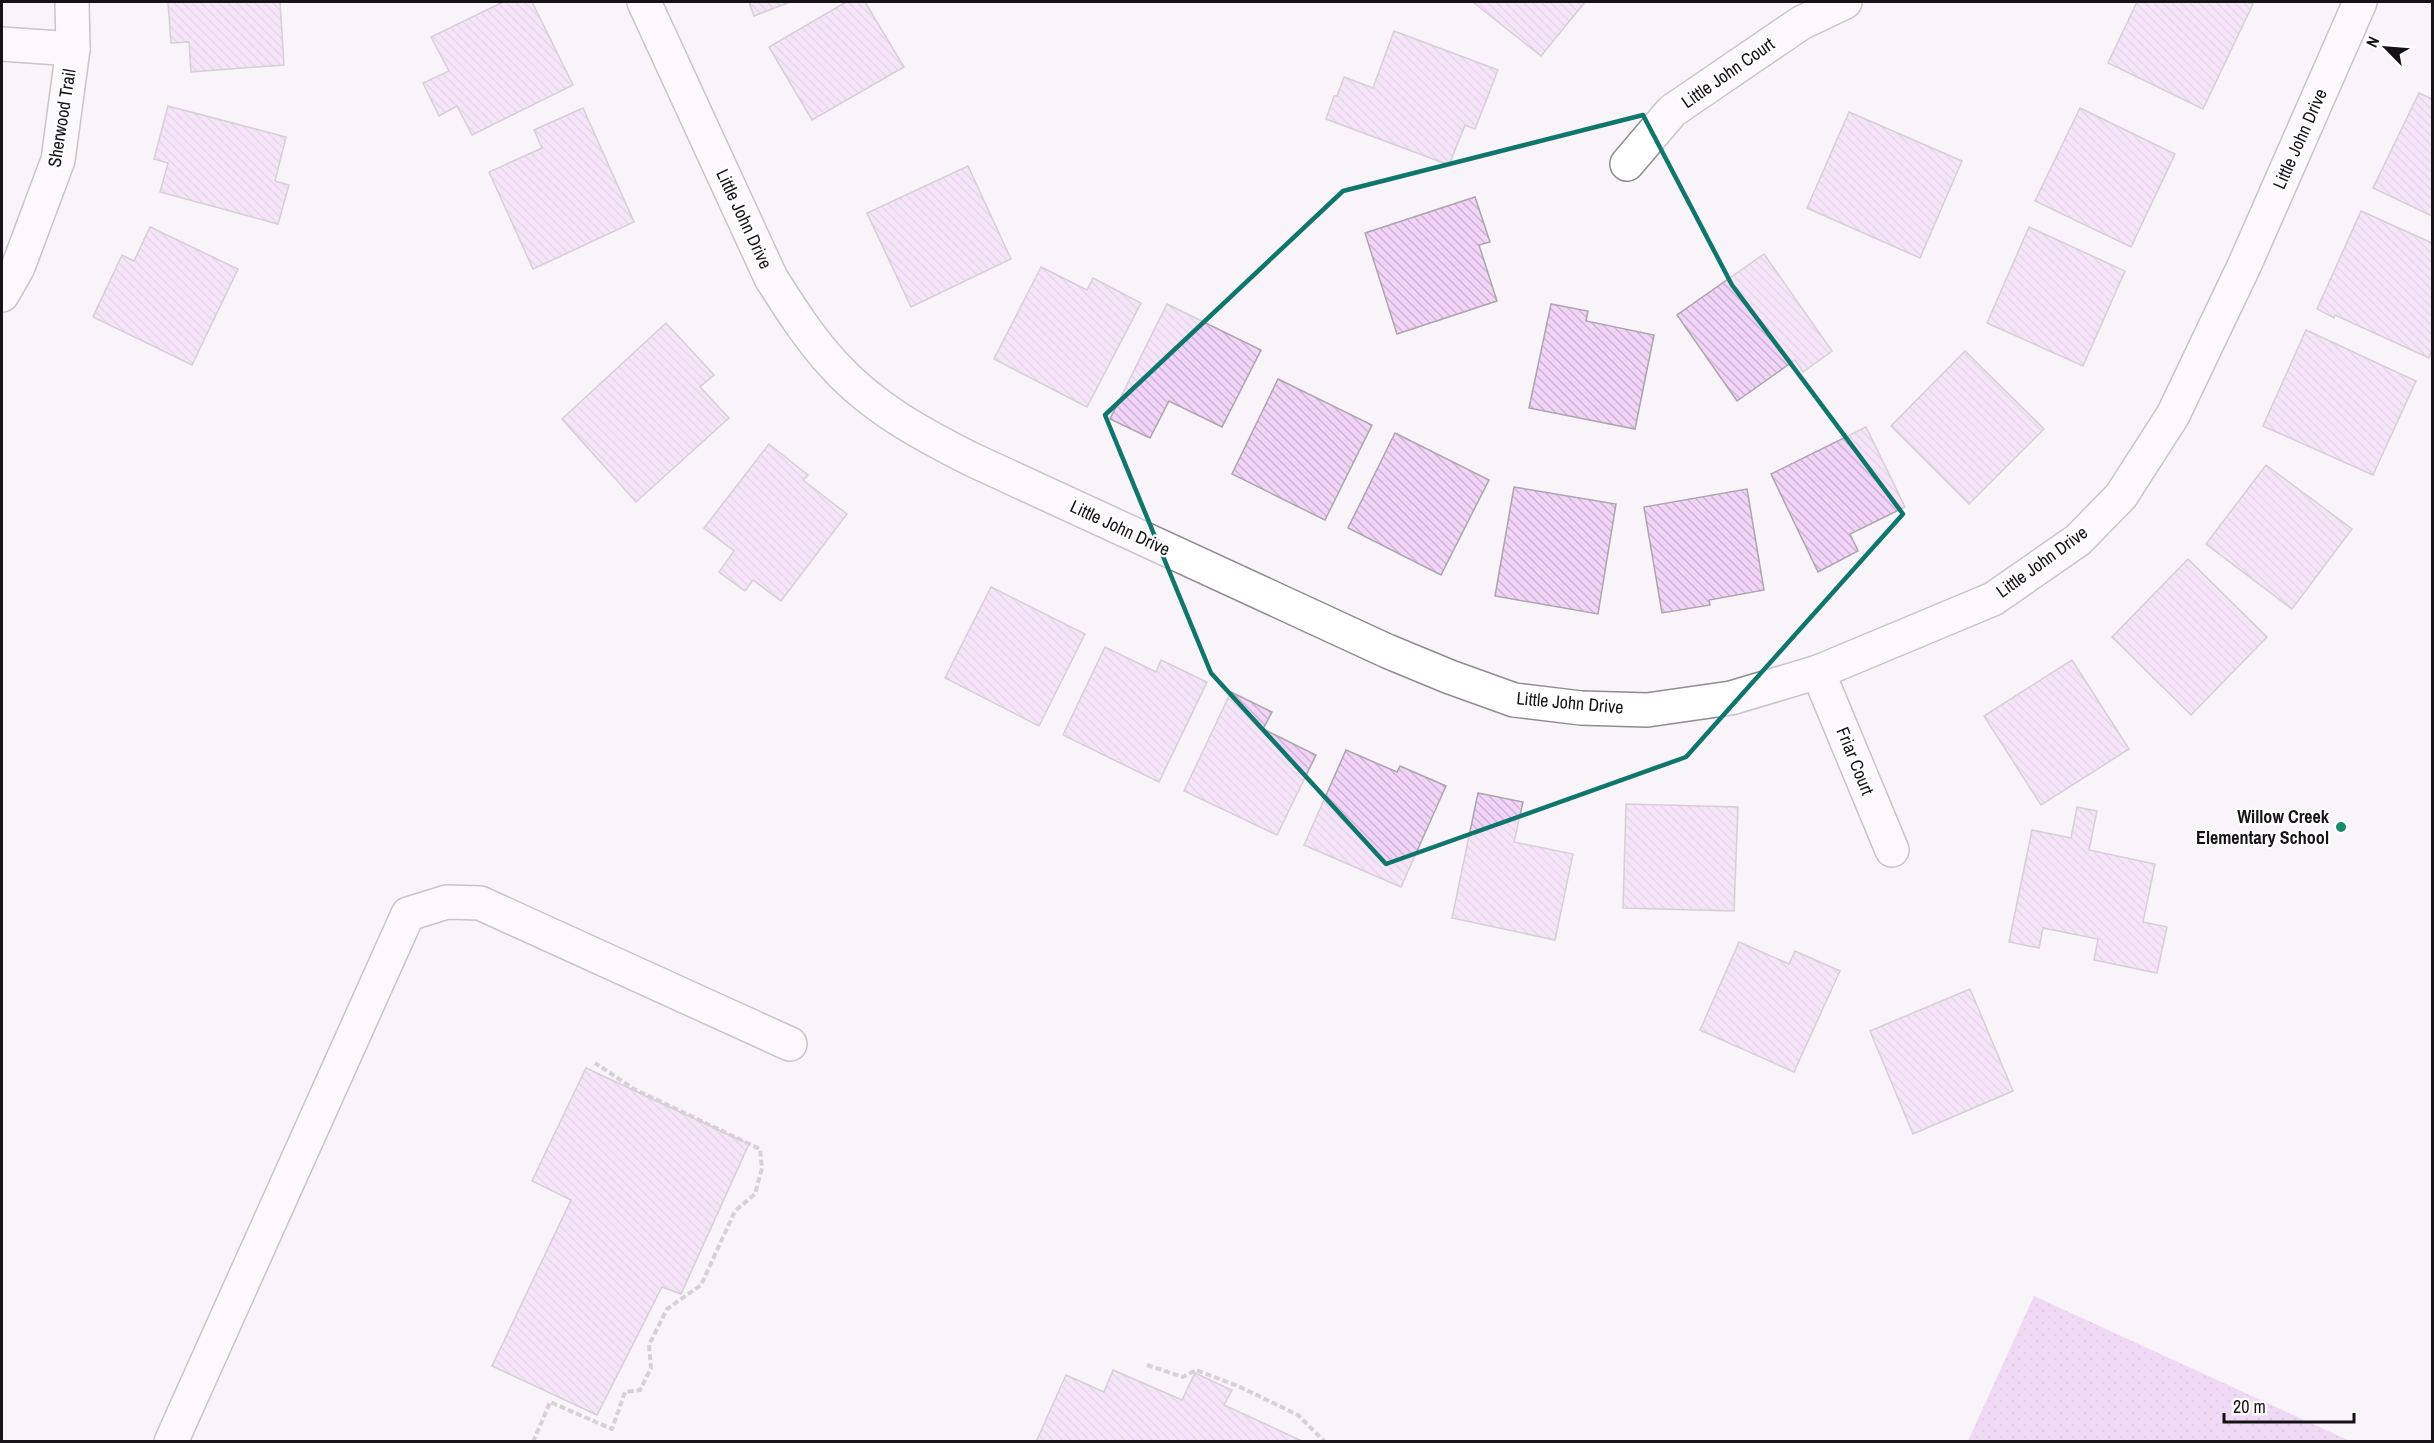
<svg xmlns="http://www.w3.org/2000/svg" width="2434" height="1443" viewBox="0 0 2434 1443" font-family="'Archivo Narrow',sans-serif">
<defs>
<pattern id="green-dots" width="8" height="8" patternUnits="userSpaceOnUse" patternTransform="scale(1.5)"><rect width="8" height="8" fill="#e4bbee"/><path d="M2 2h.1M6 6h.1" fill="none" stroke="#c3a0cb" stroke-width="1.8" stroke-linecap="round"/></pattern>
<pattern id="building-back-hatch" width="6" height="6" patternUnits="userSpaceOnUse" patternTransform="scale(1.5)"><rect width="6" height="6" fill="#f1d4f8"/><path d="M-1 5l2 2M0 0l6 6M5-1l2 2" fill="none" stroke="#ceb5d4"/></pattern>
</defs>
<rect width="100%" height="100%" fill="#f9f3fa"/>
<polygon fill="url(#green-dots)" points="2034,1296 2350,1441 1968,1441"/>
<g fill="url(#building-back-hatch)" stroke="#aba5ac" stroke-width="1.5">
<polygon points="168,2 280,2 284,65 191,72 189,42 171,43"/>
<polygon points="503,2 532,2 573,85 472,135 457,106 439,116 423,83 449,71 431,37"/>
<polygon points="749,2 790,2 754,16"/>
<polygon points="846,2 865,2 904,67 812,120 769,47"/>
<polygon points="1473,2 1585,2 1541,56"/>
<polygon points="2137,2 2247,2 2253,4 2203,109 2108,63"/>
<polygon points="1394,31 1498,70 1475,129 1465,125 1449,165 1326,119 1334,96 1337,96 1344,77 1373,88"/>
<polygon points="2419,93 2432,99 2432,216 2373,188"/>
<polygon points="168,106 286,137 275,181 289,185 278,224 160,192 168,163 154,159"/>
<polygon points="583,108 634,222 533,269 489,172 542,148 534,130"/>
<polygon points="2080,108 2175,154 2131,247 2035,201"/>
<polygon points="1849,112 1962,161 1920,258 1807,208"/>
<polygon points="968,166 1011,259 911,307 867,213"/>
<polygon points="1475,197 1490,242 1479,245 1497,301 1397,334 1365,233"/>
<polygon points="2361,211 2432,243 2432,349 2429,358 2335,315 2334,318 2317,309"/>
<polygon points="150,227 238,269 192,365 93,317 122,255 134,261"/>
<polygon points="2029,227 2125,271 2083,366 1987,323"/>
<polygon points="1764,254 1832,351 1803,372 1795,360 1737,401 1677,315"/>
<polygon points="1041,267 1087,290 1093,278 1141,303 1087,407 994,359"/>
<polygon points="1167,304 1261,350 1222,427 1169,401 1150,438 1110,419"/>
<polygon points="1551,304 1588,311 1586,321 1654,335 1635,429 1529,408"/>
<polygon points="666,323 714,375 700,387 729,418 636,502 562,419"/>
<polygon points="2306,330 2416,381 2373,475 2263,426"/>
<polygon points="1965,351 2044,429 1969,504 1891,426"/>
<polygon points="1278,379 1372,425 1325,520 1232,474"/>
<polygon points="1866,427 1905,507 1850,534 1858,551 1818,572 1771,474"/>
<polygon points="1395,433 1489,480 1441,575 1348,528"/>
<polygon points="769,444 808,475 803,480 847,514 781,601 753,580 745,591 719,572 734,551 704,528"/>
<polygon points="2266,465 2352,529 2292,609 2206,544"/>
<polygon points="1514,487 1616,504 1598,614 1495,596"/>
<polygon points="1747,489 1764,590 1709,600 1710,605 1662,613 1644,507"/>
<polygon points="2188,559 2267,637 2191,715 2112,637"/>
<polygon points="991,587 1085,634 1039,726 945,678"/>
<polygon points="1105,647 1156,672 1161,660 1207,682 1159,782 1063,735"/>
<polygon points="2072,660 2129,749 2041,805 1984,716"/>
<polygon points="1231,692 1272,712 1263,729 1316,755 1277,835 1184,791"/>
<polygon points="1346,750 1397,772 1400,766 1446,786 1401,887 1304,845"/>
<polygon points="1478,793 1523,802 1514,842 1573,854 1555,940 1452,918"/>
<polygon points="1626,804 1738,807 1734,911 1623,908"/>
<polygon points="2077,807 2097,811 2089,850 2155,864 2143,922 2167,927 2157,973 2094,960 2098,939 2043,928 2039,948 2009,942 2032,830 2071,838"/>
<polygon points="1739,942 1789,964 1795,951 1840,971 1794,1072 1700,1030"/>
<polygon points="1970,989 2013,1091 1913,1134 1870,1031"/>
<polygon points="586,1068 749,1144 681,1294 662,1287 597,1415 492,1366 571,1200 532,1181"/>
<polygon points="1113,1370 1182,1400 1195,1373 1232,1390 1224,1405 1304,1442 1036,1442 1066,1375 1104,1392"/>
</g>
<g fill="none" stroke-linecap="round" stroke-linejoin="round">
<g stroke="#908b92" stroke-width="36">
<g id="minor">
<path d="M644,2L771,278C790,308 809,338 833,364C871,407 923,435 973,460L1387,651L1450,677L1514,700L1581,708L1647,710L1731,698L1818,672L1993,599L2078,540L2121,496L2173,415L2245,264L2360,2"/>
<polyline points="2,44 73,49"/>
<polyline points="1627,164 1672,111 1801,23 1845,2"/>
<polyline points="2,295 18,267 58,160 73,49 72,2"/>
<polyline points="1818,672 1892,850"/>
<polyline points="171,1442 408,914 447,902 480,903 790,1044"/>
</g>
</g>
<g stroke="#aea9ae" stroke-width="4" stroke-dasharray="6 3" stroke-linecap="butt">
<polyline points="1147,1365 1183,1377 1196,1370 1238,1386 1298,1415 1325,1442"/>
<polyline points="533,1442 550,1402 612,1429 625,1392 640,1390 651,1368 649,1345 667,1309 701,1285 735,1211 755,1194 762,1168 760,1149 634,1089 595,1063"/>
</g>
<use href="#minor" stroke="#fff" stroke-width="33"/>
</g>
<path d="M0 0H2434V1443H0ZM1643,115L1732,285L1903,514L1686,757L1386,864L1211,673L1105,415L1343,191Z" fill="#f9f3fa" fill-opacity=".55" fill-rule="evenodd"/>
<path fill="none" stroke="#0f766e" stroke-width="4.5" stroke-linejoin="round" d="M1643,115L1732,285L1903,514L1686,757L1386,864L1211,673L1105,415L1343,191Z"/>
<circle fill="#158a6c" stroke="#fff" stroke-width="2" cx="2341" cy="827" r="6"/>
<g text-anchor="middle" stroke-width="4.5" stroke-linejoin="round" paint-order="stroke">
<g font-size="18" fill="#151315" stroke="#fff">
<text transform="translate(1728 73) rotate(-35)" y="6">Little John Court</text>
<text transform="translate(62 118) rotate(-81)" y="6">Sherwood Trail</text>
<text transform="translate(2300 139) rotate(-66)" y="6">Little John Drive</text>
<text transform="translate(744 219) rotate(65)" y="6">Little John Drive</text>
<text transform="translate(1120 528) rotate(25)" y="6">Little John Drive</text>
<text transform="translate(2042 562) rotate(-36)" y="6">Little John Drive</text>
<text transform="translate(1570 703) rotate(5)" y="6">Little John Drive</text>
<text transform="translate(1855 761) rotate(68)" y="6">Friar Court</text>
</g>
<g font-size="18" font-weight="bold" fill="#151315" stroke="#fff" text-anchor="end">
<text x="2329" y="823">Willow Creek<tspan x="2329" dy="21">Elementary School</tspan></text>
</g>
</g>
<rect width="2434" height="1443" fill="none" stroke="#151315" stroke-width="6"/>
<g transform="translate(2386 48) rotate(295)" stroke="#ffffff" stroke-width="4.5" paint-order="stroke">
<path d="M0-4.5L10 22L0 15L-10 22Z" fill="#151315"/>
<text y="-9" font-size="16" font-weight="bold" text-anchor="middle" fill="#151315">N</text>
</g>
<path d="M2224 1413v9h130v-9" fill="none" stroke="#151315" stroke-width="3"/>
<text x="2233" y="1413" font-size="18" fill="#151315" stroke="#ffffff" stroke-width="4.5" paint-order="stroke">20 m</text>
</svg>
